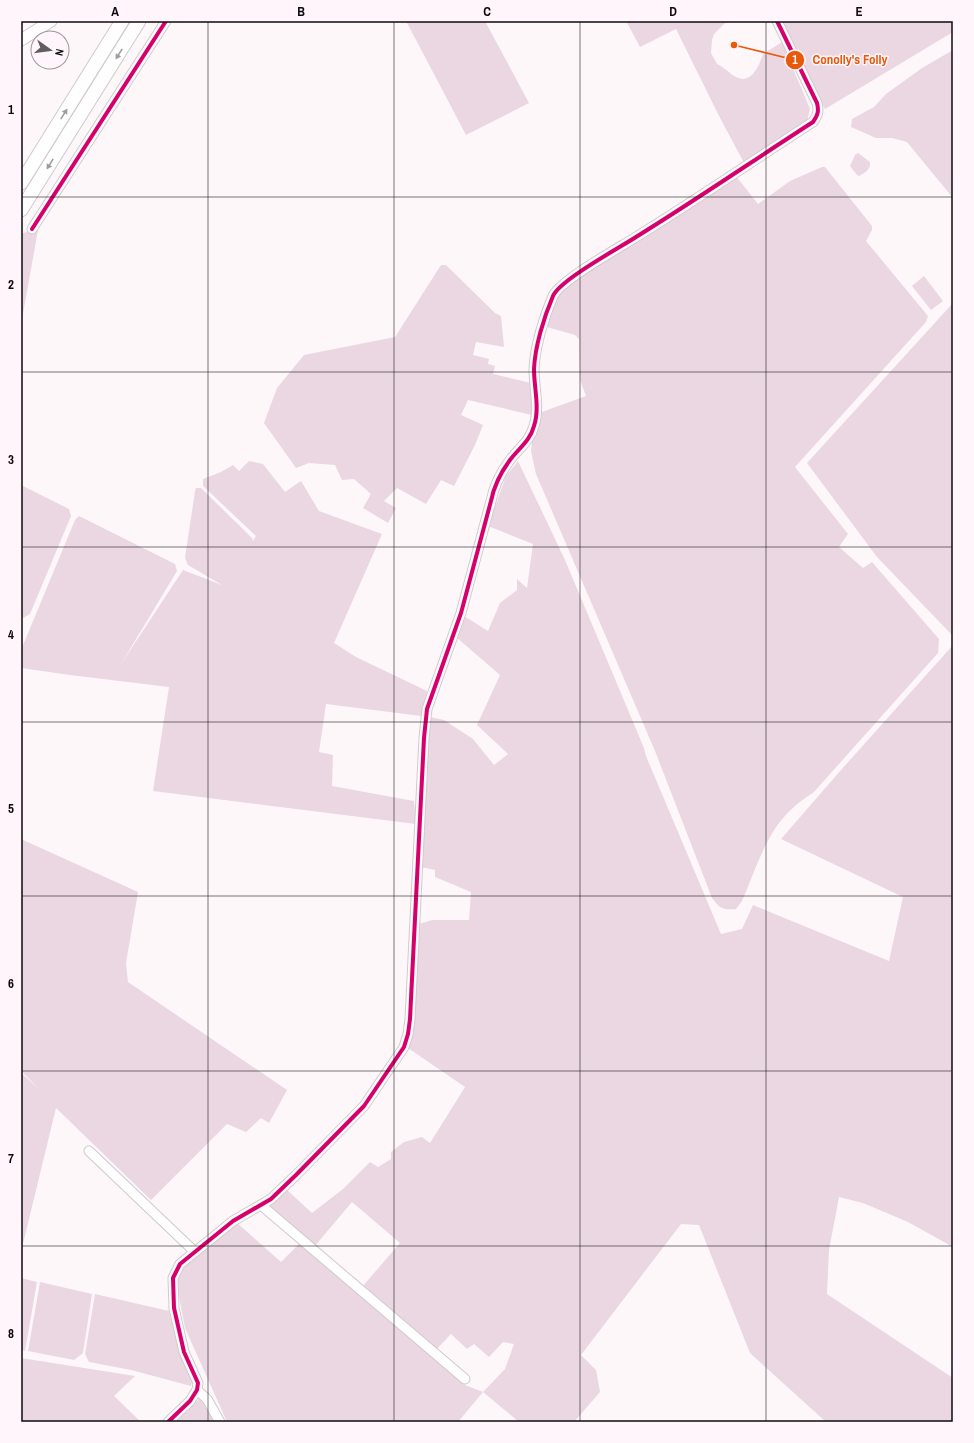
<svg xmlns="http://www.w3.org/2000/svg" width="974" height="1443" viewBox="0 0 974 1443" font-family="'Archivo Narrow',sans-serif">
<rect width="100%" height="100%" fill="#fdf7fa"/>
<g fill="#ebd7e2">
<polygon points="406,21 485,21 529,103 466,135"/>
<path d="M626,21H737L725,23L714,34L712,40L711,53L717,64C723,67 725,69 730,73C749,89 758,69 763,54L782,42L810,109L807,122L751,159L743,161L719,116L676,29L640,47Z"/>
<polygon points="779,21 953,21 953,32 825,109"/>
<polygon points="953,50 953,198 907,142 892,138 876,138 851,127 852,119 874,107 886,94 922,68"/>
<path d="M858,153L870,162C871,169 865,173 859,176L857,175L850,166L855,155Z"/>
<path d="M822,167H825L872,226V230L866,241L928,316L926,322L795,467L848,534L839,547L863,568L872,562L939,639L938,653L814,792C807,797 800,801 794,807C766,831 756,869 742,901L736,909C723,910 720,909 712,898L655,751L536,474L531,451L532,442L536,431L539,413L586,396L580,380L579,339L575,335L547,327L558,293L565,286L736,176L758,204L790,181Z"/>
<polygon points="38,230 21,325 21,236 23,233"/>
<polygon points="441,265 446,265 495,313 501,316 504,347 476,342 473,355 489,359 488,364 495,366 493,374 531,383 532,415 468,400 461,415 483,425 475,445 454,486 441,480 426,504 397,488 384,501 396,508 388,523 363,508 371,494 354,479 342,480 335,465 309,463 296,468 264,423 277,388 304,355 395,337"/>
<polygon points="924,276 943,301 931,310 912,286"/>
<polygon points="953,303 953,634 952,635 877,557 807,463"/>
<polygon points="249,461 263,464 285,492 301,481 319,511 382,534 334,643 356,657 427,691 421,716 326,704 319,752 333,755 332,786 414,801 416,824 153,791 169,687 70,675 21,668 21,650 75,520 79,516 175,564 177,571 121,664 183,570 222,585 188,565 185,558 195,491 196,488 201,488 252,538 253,541 256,536 203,486 203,479 221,472 233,465 239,471"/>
<polygon points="518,461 565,560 644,748 646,756 721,934 742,929 753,905 889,961 903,897 781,839 841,770 953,645 953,1247 908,1222 863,1203 839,1197 829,1250 827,1294 953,1378 953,1422 826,1422 750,1353 699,1225 681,1224 581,1355 596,1370 600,1392 574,1422 519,1422 483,1392 458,1422 227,1422 185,1328 176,1281 183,1268 237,1223 281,1262 299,1244 465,1385 483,1392 505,1369 514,1344 503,1342 489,1357 474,1344 467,1349 451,1334 436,1350 362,1287 400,1243 352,1202 314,1247 267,1206 286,1189 312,1213 343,1189 370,1162 378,1167 391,1159 391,1152 404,1142 422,1137 430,1143 465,1087 408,1048 414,1025 419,924 432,920 469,920 471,892 435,877 435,870 421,867 430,717 444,720 473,739 494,765 508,754 477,725 500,675 456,637 464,616 488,631 500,603 517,590 517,579 527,588 533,544 488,526 506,476"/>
<polygon points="21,485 69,509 71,516 30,614 23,618 21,617"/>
<polygon points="21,839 138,892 126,963 128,982 287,1090 269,1123 261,1118 246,1132 227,1124 151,1200 56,1108 21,1252 21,1073 39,1089 21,1071"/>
<polygon points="21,1278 37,1282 25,1351 21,1350"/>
<polygon points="40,1282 92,1294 83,1353 74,1360 28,1351"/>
<polygon points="95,1294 169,1311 184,1362 193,1380 191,1386 131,1370 89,1362 85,1354"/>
<polygon points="21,1358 135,1376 114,1396 141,1422 21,1422"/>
<polygon points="200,1398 214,1422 176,1422"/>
</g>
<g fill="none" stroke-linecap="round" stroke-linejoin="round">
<g stroke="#cfcacd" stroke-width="11">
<g id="minor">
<polyline points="32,229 166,21"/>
<polyline points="89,1151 194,1251"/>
<polyline points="261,1205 465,1379"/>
<polyline points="197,1390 207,1399 220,1422"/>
<path d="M168,1422L190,1401L197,1390L198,1383L184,1352L174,1308L173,1278L180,1264L233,1221L271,1199L296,1175L364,1106L404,1047L408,1034L410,1019L424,738L427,709L461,613L491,501C494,486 501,472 510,460C519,448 530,441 534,426C540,408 534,388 534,369C535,346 544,317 553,296C560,280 619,248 636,237C696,200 754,160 813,122C818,115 819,111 817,103L777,21"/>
</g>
</g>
<g stroke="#cfcacd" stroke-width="13">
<polyline id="major" points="21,40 51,21"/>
</g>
<g stroke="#cfcacd" stroke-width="15">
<g id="highway">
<polyline points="21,183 122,21"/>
<polyline points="21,210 139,21"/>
</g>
</g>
<use href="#minor" stroke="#fffefe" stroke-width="9"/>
<use href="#major" stroke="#fffefe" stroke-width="11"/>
<use href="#highway" stroke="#fffefe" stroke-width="13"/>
<g stroke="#fff5fa" stroke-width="6">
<g id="cycleway">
<polyline points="32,229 166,21"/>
<path d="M168,1422L190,1401L197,1390L198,1383L184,1352L174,1308L173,1278L180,1264L233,1221L271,1199L296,1175L364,1106L404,1047L408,1034L410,1019L424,738L427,709L461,613L491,501C494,486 501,472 510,460C519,448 530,441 534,426C540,408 534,388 534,369C535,346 544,317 553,296C560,280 619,248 636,237C696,200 754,160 813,122C818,115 819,111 817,103L777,21"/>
</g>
</g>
<use href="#cycleway" stroke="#d6006c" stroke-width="4"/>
</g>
<defs><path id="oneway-solid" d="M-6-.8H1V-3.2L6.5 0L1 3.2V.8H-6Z"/></defs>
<g fill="#9f9c9d">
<use href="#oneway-solid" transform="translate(119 54) rotate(122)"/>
<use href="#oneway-solid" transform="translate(64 114) rotate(-58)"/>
<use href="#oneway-solid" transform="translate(50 164) rotate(122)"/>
</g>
<path fill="none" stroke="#0e0a0c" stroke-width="1" stroke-opacity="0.55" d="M208,21V1422M394,21V1422M580,21V1422M766,21V1422M21,197H953M21,372H953M21,547H953M21,722H953M21,896H953M21,1071H953M21,1246H953"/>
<path fill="none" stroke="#e8590c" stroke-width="1.5" d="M734 45L795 60"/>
<g fill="#e8590c" stroke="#fff5fa" stroke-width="1.5">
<circle cx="734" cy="45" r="4"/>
<circle cx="795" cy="60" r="10"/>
</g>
<g font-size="12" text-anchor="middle" font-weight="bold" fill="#fff">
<text x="795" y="64">1</text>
</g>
<g font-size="13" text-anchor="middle" font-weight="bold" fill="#e8590c" stroke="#fff5fa" stroke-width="3" stroke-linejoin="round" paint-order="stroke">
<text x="850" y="64">Conolly's Folly</text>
</g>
<rect width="974" height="1443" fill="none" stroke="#fff5fa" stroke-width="44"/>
<g transform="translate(50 50) rotate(104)"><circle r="19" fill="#fff5fa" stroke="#9f979b"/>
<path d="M0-3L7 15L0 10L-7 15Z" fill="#625d5f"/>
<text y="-6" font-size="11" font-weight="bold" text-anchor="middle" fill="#0e0a0c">N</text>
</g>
<rect x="22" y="22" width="930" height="1399" fill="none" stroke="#0e0a0c" stroke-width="1.5"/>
<g font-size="13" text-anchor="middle" font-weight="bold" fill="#0e0a0c">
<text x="115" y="16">A</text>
<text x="301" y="16">B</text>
<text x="487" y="16">C</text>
<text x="673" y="16">D</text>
<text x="859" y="16">E</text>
<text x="11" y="114">1</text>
<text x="11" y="289">2</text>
<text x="11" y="464">3</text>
<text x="11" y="639">4</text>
<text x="11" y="813">5</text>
<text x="11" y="988">6</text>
<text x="11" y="1163">7</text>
<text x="11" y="1338">8</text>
</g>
</svg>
